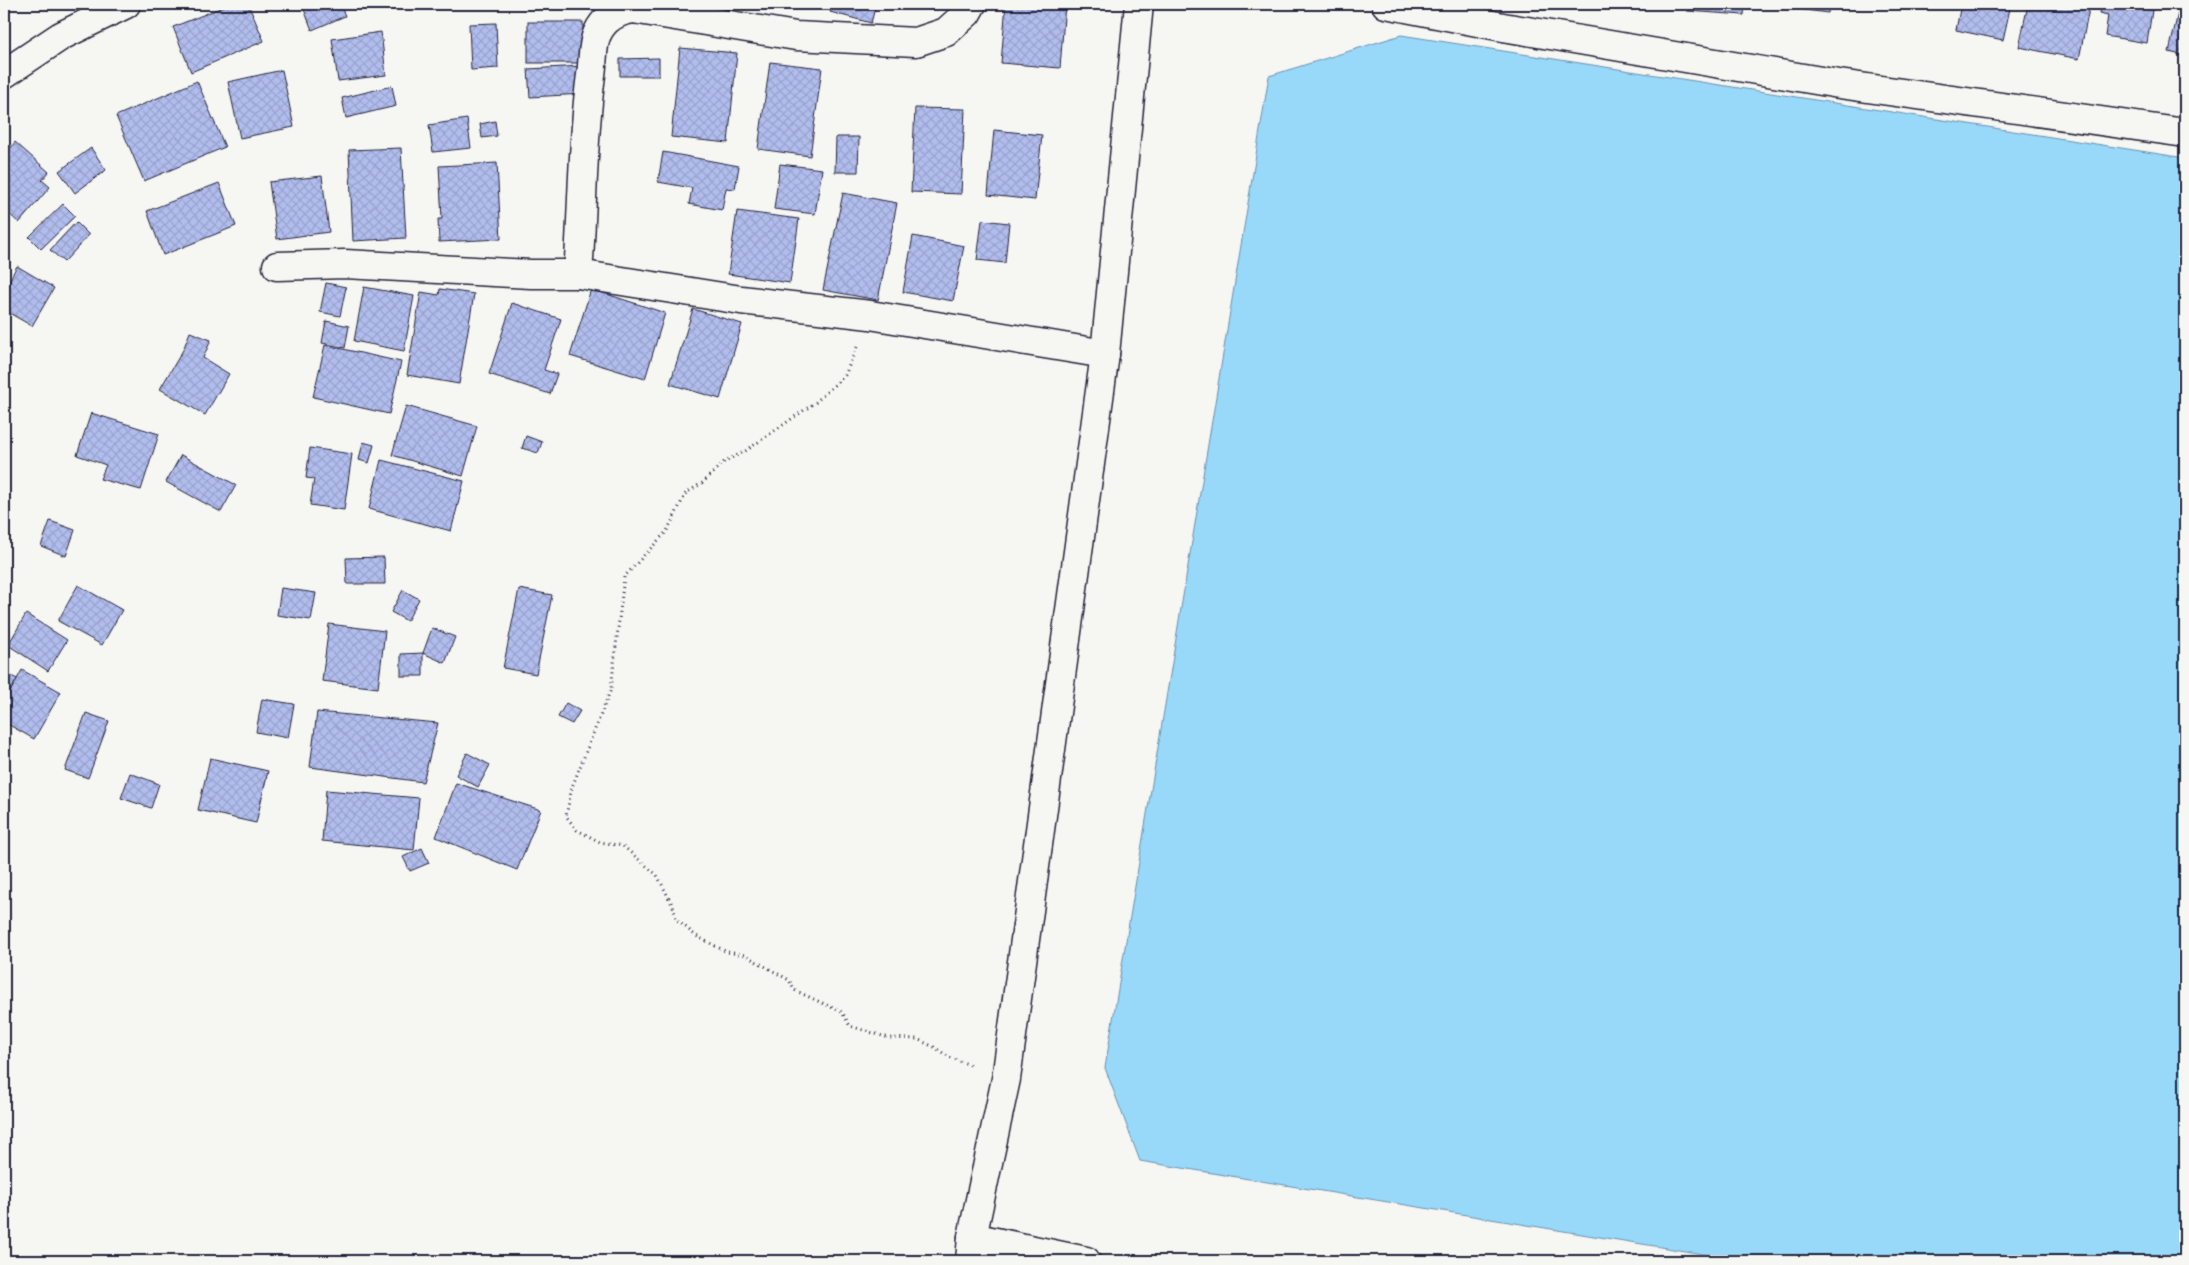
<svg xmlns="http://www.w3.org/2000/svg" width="2189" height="1265" viewBox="0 0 2189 1265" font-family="'Gochi Hand',sans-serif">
<defs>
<pattern id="building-cross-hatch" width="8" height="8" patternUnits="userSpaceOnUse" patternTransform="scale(1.25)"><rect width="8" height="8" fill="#b1bded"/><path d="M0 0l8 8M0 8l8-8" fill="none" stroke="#98a2cc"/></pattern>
</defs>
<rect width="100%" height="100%" fill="#f6f6f2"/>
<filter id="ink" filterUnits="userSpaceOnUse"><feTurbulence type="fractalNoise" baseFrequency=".02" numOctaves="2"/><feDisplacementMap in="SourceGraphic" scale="10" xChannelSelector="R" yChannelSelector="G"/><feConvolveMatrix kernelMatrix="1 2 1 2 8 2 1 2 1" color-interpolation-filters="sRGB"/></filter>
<g filter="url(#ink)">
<polygon fill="#98d9fa" stroke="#6990ae" points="1401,35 2185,158 2185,1261 1745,1261 1140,1161 1105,1068 1269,76"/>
<g fill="url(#building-cross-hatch)" stroke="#22223b">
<polygon points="230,4 248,4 264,41 191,72 173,27"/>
<polygon points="302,4 340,4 345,16 312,30"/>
<polygon points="832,4 876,4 871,23 830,12"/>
<polygon points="1006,4 1065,4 1060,68 1001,63"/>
<polygon points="1688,4 1745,4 1744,15 1687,11"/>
<polygon points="1781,4 1829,4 1828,13 1781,7"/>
<polygon points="1961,4 2011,4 2003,40 1956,30"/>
<polygon points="2028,4 2090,4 2079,59 2019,47"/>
<polygon points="2101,4 2153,4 2147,43 2105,36 2108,15 2099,13"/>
<polygon points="2178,13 2185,15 2185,56 2169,52"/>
<rect x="528" y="22" width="55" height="41"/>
<polygon points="496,23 498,68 471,70 469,24"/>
<polygon points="381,32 386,75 338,81 332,39"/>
<polygon points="680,48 737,53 728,143 671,137"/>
<polygon points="659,58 659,76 620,76 620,59"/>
<polygon points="770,62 822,68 810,156 758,149"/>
<polygon points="582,66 583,94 530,97 528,69"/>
<polygon points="282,70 294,127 240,138 228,82"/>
<polygon points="197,81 225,147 144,181 116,116"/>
<polygon points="392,86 396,106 346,118 342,98"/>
<polygon points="915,108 965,109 961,194 911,192"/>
<polygon points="467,119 471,148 433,152 429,125"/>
<polygon points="495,121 497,136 482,138 480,124"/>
<polygon points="994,130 1042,135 1035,200 988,195"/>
<polygon points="836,137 859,137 858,172 835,172"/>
<polygon points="15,142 49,172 42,180 50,187 19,223 4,209 4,147 8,151"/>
<polygon points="91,148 106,170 75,193 59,171"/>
<polygon points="401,148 406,238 353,241 349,150"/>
<polygon points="663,152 739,166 735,189 726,188 722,210 689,204 692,188 658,182"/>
<polygon points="497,163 501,239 439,242 438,219 442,219 439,166"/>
<polygon points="780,164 822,169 815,214 774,209"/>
<polygon points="322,176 329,232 277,239 269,182"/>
<polygon points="219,183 236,226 163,255 147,211"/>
<polygon points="843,193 897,203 878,300 823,290"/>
<polygon points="63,204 75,216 41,249 29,237"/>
<polygon points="737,211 799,219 790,283 728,274"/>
<polygon points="982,220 1009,223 1005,263 977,260"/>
<polygon points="76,222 89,235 64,262 50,250"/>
<polygon points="913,236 964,246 953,301 903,292"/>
<polygon points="17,266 54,288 32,326 4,310 4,290"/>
<polygon points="326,283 346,287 340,316 320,312"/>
<polygon points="364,287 414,296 404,351 354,341"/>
<polygon points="440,289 474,294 459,384 407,375 421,292 439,295"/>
<polygon points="591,289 665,313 645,379 570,356"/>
<polygon points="512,303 561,319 544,370 557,374 550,394 489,374"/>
<polygon points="693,309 742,324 720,399 670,384"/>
<polygon points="326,321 349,326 345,348 322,343"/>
<polygon points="190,332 211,340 203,358 229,374 205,415 160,389 183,350"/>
<polygon points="325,345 401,362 389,414 313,397"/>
<polygon points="406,406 477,426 463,476 392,455"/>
<polygon points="91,413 159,434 141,490 100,479 106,465 77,455"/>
<polygon points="526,436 542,442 538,453 522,448"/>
<polygon points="363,442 374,445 369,463 359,460"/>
<polygon points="310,448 352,454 344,510 310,505 314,479 306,478"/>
<polygon points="181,455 236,485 221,512 166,482"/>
<polygon points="381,460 464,481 451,531 369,509"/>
<polygon points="50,521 75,530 66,556 41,546"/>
<polygon points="384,557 385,584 347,584 346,558"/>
<polygon points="78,585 122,610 102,645 58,621"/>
<polygon points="281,588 316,593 311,620 277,615"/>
<polygon points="519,589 552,595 536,674 503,668"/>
<polygon points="403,590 419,599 407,621 391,612"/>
<polygon points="26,614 67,640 48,671 8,645"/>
<polygon points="329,624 385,631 378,688 322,681"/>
<polygon points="432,628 455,637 445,663 423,653"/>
<polygon points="423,653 423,676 401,676 401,654"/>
<polygon points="22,670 61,692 34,739 4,722 4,703"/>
<polygon points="4,672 17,679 4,703"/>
<polygon points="262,699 294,704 288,738 256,732"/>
<polygon points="566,703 580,711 572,724 558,717"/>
<polygon points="317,712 438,723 423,782 310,767"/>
<polygon points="86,713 109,721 88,778 65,770"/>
<polygon points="467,753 490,765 478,787 456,775"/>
<polygon points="210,758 268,771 256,823 198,810"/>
<polygon points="130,773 159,784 151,808 121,798"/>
<polygon points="456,783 541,810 517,870 436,837"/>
<polygon points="326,790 419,798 414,850 322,841"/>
<polygon points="422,848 429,863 410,871 403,857"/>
</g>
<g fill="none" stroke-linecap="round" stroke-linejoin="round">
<g stroke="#22223b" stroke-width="31">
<g id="street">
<polyline points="1386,4 1503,27 1839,84 2185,133"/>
<polyline points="4,74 61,36 126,4"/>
<polyline points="277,266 345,264 531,274 578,274 741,300 870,315 1105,354"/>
<path d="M578,274C583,208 582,141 591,75C593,63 592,45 597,34C604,18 617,11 633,9L796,36L916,42L946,32L967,13L972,4"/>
<polyline points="972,1237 1086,1261"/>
<polyline points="970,1261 972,1237 1006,1079 1105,354 1139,4"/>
</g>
</g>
<polyline stroke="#22223b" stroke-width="3" stroke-dasharray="1 4" stroke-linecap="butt" points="857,347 845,375 816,402 744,452 725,461 702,483 686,493 667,531 624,577 611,689 572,787 566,816 577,830 600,842 623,846 657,875 673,906 676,919 696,936 727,952 745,955 789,980 794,990 842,1012 850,1026 889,1038 917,1039 934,1047 949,1057 973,1066"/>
<use href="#street" stroke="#f6f6f2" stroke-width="28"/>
</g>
</g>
<rect width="2189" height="1265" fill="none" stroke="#f6f6f2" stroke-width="20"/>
<rect x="10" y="10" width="2169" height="1245" fill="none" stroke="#22223b" stroke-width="2" filter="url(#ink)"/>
</svg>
